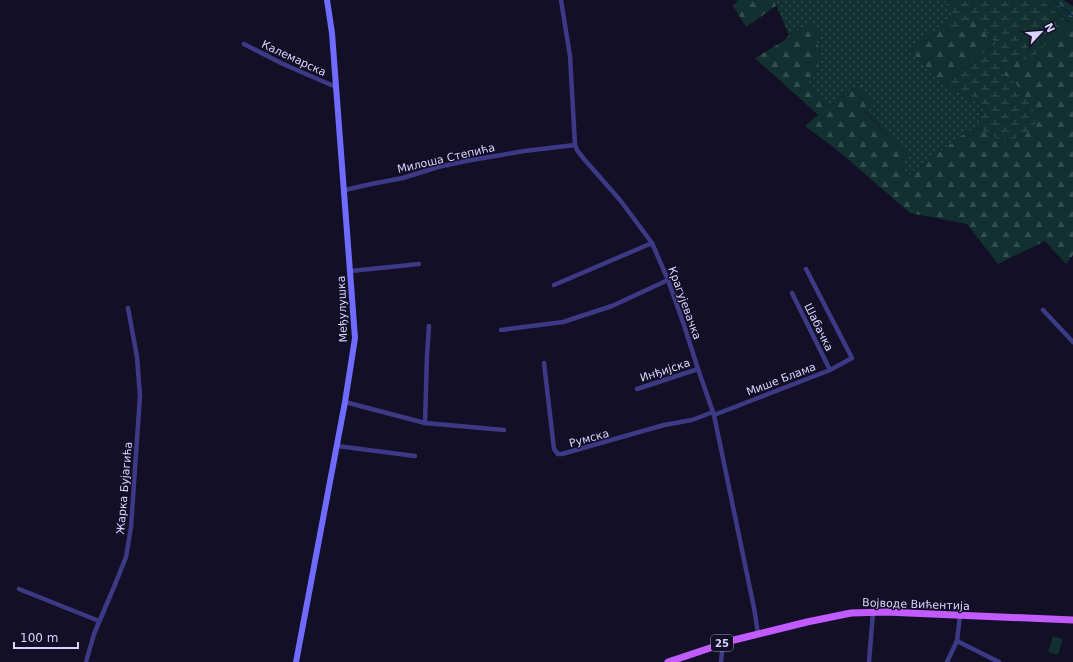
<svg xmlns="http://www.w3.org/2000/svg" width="1073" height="662" viewBox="0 0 1073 662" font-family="'DejaVu Sans',sans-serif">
<defs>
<pattern id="grass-dots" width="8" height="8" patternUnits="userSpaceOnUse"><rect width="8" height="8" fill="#12302f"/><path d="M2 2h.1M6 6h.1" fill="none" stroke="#344d4e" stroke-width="1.8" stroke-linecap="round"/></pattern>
<pattern id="forest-firs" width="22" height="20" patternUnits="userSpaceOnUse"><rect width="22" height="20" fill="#12302f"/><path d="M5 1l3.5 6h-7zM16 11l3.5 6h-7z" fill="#344d4e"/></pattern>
<pattern id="wetland-marsh" width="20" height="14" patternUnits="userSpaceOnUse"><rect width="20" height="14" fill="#12302f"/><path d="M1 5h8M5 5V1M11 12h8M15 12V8" fill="none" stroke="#344d4e"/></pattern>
</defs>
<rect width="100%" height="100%" fill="#130f26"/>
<polygon fill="url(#grass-dots)" points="774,0 942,0 954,15 943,25 908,50 945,86 985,106 977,127 961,136 908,176 901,162 907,154 865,111 860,83 828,107 808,83 819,63 820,49 809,24 789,35"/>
<g fill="url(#forest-firs)">
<polygon points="738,0 774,0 776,6 746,27 733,6"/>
<path d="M1042,0H1063L1073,6V255L1066,264L1045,241L998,264L967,224L910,213L837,150L805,126L818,115L755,58L785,40L789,35L809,24L822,32L817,42C825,59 816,68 808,83L828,107L860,83L875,105L865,112L907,154L901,162L908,176L961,136L977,127L1004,143L1017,85L999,70L1013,56L1069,22Z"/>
<polygon points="972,18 996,43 945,86 908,50 943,25 950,32"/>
</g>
<polygon fill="url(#wetland-marsh)" points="942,0 1042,0 1069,23 1029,60 1013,56 999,70 1017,85 1035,113 1035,129 1004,143 977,127 985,106 945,86 996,43 972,18 950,32 943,25 954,15"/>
<polygon fill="#12302f" points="1053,636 1063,639 1058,655 1048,652"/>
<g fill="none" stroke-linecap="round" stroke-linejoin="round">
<polyline stroke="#0c2248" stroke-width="1.5" points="1053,0 1073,16"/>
<g stroke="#3d3a85" stroke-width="4.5">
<polyline points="561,0 570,56 575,145 577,150 584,159 620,200 652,243 668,280 684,325 698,369 714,415 754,608 758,633"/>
<polyline points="244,44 283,64 336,87"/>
<polyline points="345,190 371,184 403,178 438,167 466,161 524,151 575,145"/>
<polyline points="351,271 419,264"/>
<polyline points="554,285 652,243"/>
<polyline points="792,293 830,370"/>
<polyline points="1043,310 1073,342"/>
<polyline points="501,330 563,322 612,306 668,280"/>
<polyline points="544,363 554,449 558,454 562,454 664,425 692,420 713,412"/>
<polyline points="637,389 698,369"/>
<polyline points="345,402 425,423 504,430"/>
<polyline points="714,415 830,370 852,358 806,269"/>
<polyline points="425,423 427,356 429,326"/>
<polyline points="337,446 415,456"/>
<polyline points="19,589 99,621"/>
<polyline points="957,641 999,662"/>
<polyline points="86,662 94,634 114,587 126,557 131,527 140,396 137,357 128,308"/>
<polyline points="721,662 723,643"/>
<polyline points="869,662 873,612"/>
<polyline points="947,662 957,641 960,616"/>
</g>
<polyline stroke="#6f6bff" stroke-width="6" points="296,662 345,402 355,338 332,33 327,0"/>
<polyline stroke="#c25bff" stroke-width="7" points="668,662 734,640 807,622 851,613 886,612 1073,620"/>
</g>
<g text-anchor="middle" stroke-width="3" stroke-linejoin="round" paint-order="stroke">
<rect fill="#130f26" stroke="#9e99be" stroke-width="1" x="711" y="635" width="22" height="16" rx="3"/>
<g font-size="10" font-weight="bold" fill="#d9d4ff">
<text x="722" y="647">25</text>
</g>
<g font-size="11" fill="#d9d4ff" stroke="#130f26">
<text transform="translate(294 58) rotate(25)" y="4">Калемарска</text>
<text transform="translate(446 158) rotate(-13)" y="4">Милоша Степића</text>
<text transform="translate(685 303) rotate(70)" y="4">Крагујевачка</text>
<text transform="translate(342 309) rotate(-92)" y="4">Међулушка</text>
<text transform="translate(819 327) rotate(64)" y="4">Шабачка</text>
<text transform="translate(665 370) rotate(-18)" y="4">Инђијска</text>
<text transform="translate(781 379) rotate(-21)" y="4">Мише Блама</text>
<text transform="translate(589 438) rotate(-15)" y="4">Румска</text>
<text transform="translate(124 488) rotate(-85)" y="4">Жарка Бујагића</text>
<text transform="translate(916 604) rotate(2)" y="4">Војводе Вићентија</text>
</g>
</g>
<g transform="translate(1041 32) rotate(64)" stroke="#130f26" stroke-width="3" paint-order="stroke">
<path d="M0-3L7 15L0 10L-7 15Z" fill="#d9d4ff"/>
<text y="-6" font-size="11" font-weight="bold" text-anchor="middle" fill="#d9d4ff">N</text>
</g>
<path d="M14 642v6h64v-6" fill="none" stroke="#d9d4ff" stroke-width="2"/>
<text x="20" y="642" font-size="12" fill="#d9d4ff" stroke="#130f26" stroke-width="3" paint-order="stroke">100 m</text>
</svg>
